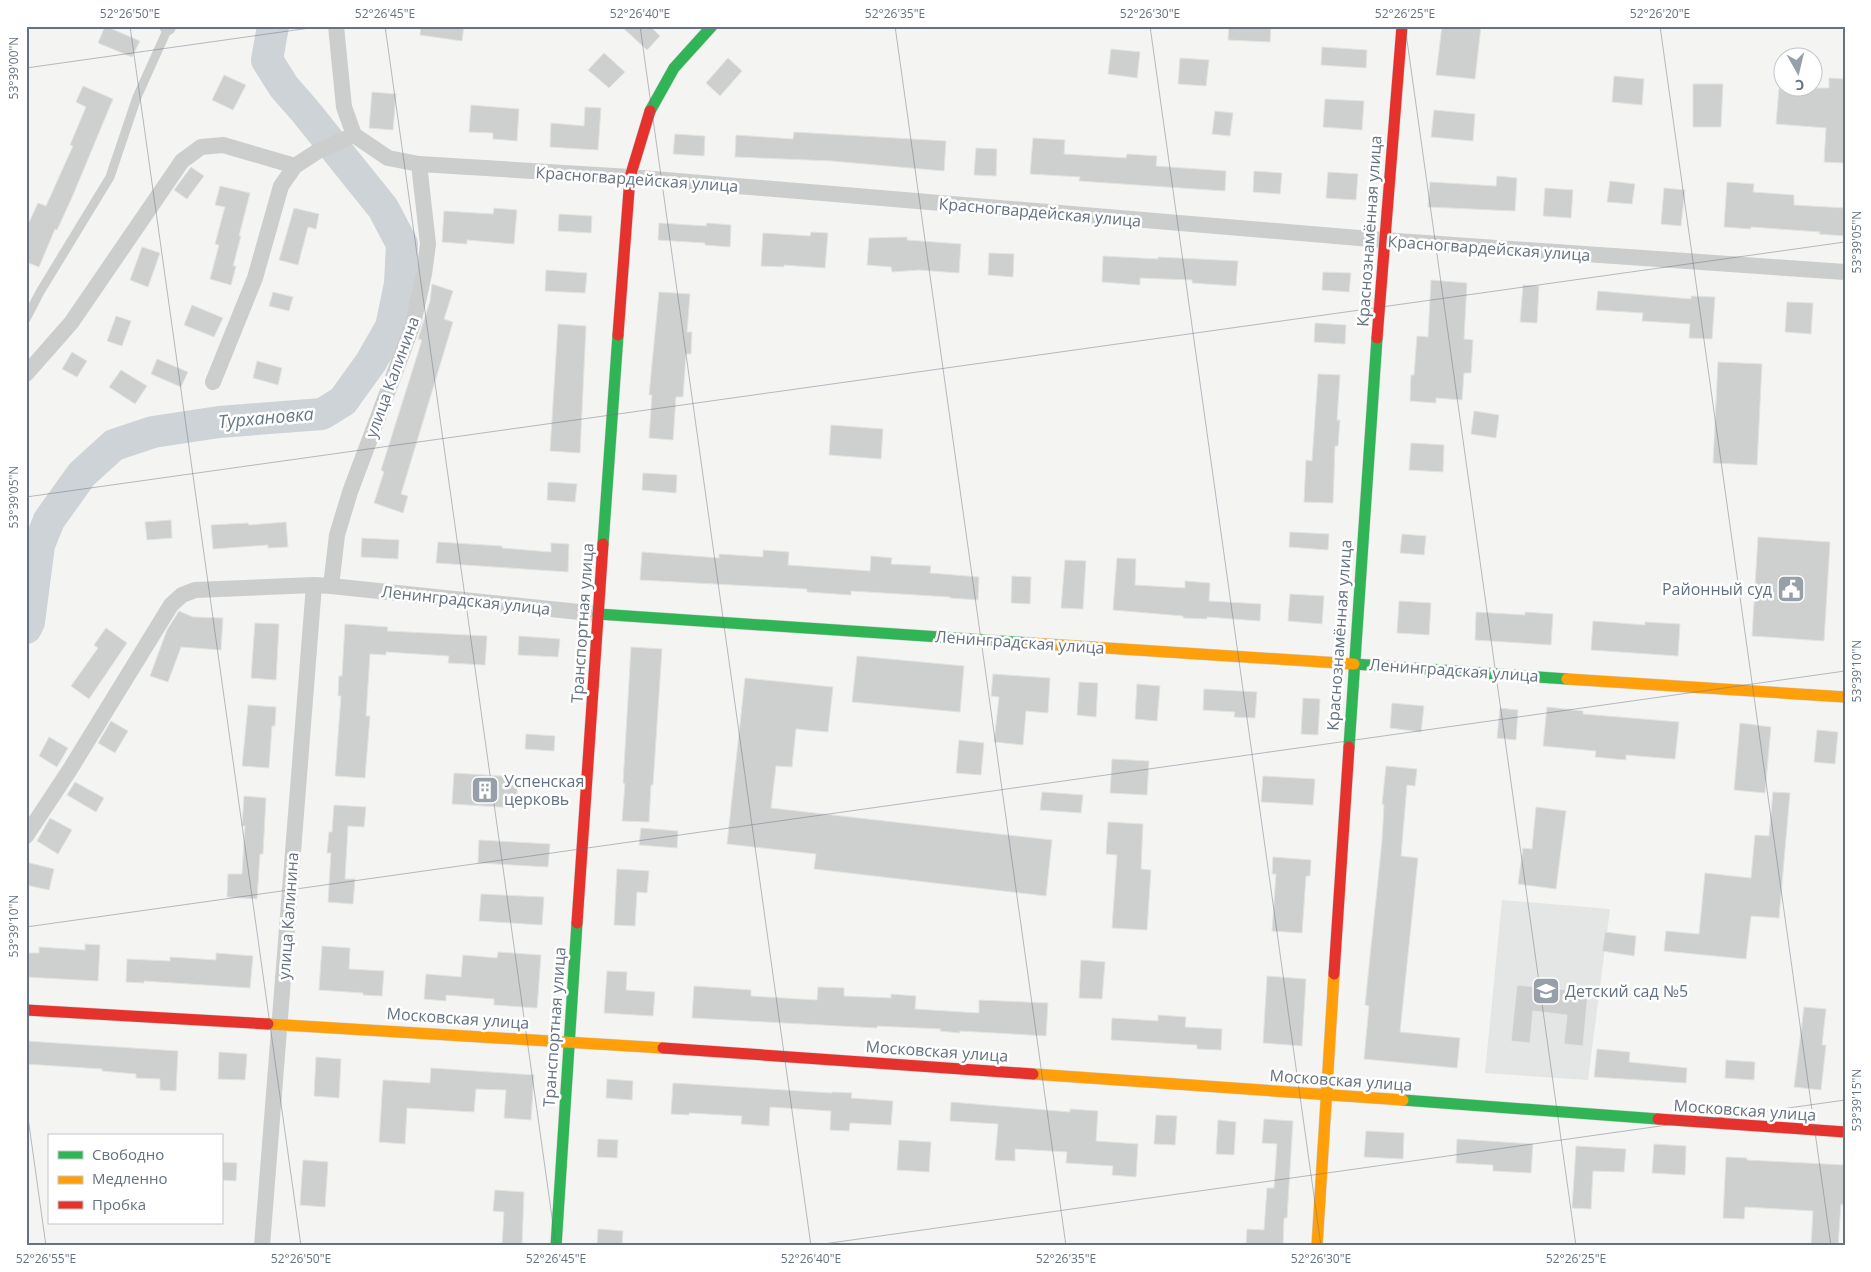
<svg xmlns="http://www.w3.org/2000/svg" width="1871" height="1272" viewBox="0 0 1871 1272" font-family="'Open Sans',sans-serif">
<rect width="100%" height="100%" fill="#f4f4f2"/>
<polygon fill="#e4e6e5" points="1502,900 1610,909 1588,1080 1485,1073"/>
<g fill="none" stroke-linecap="round" stroke-linejoin="round">
<polyline stroke="#cdd3d7" stroke-width="32" points="26,628 29,622 39,545 49,520 82,474 114,445 153,432 219,422 322,414 343,401 371,362 391,327 400,284 402,244 383,208 305,111 284,87 267,60 273,26"/>
</g>
<g fill="#cecfcf" stroke="#e3e3e2">
<polygon points="105,26 140,41 132,57 98,43"/>
<polygon points="421,26 464,26 462,41 420,35"/>
<polygon points="621,26 650,26 660,36 647,50"/>
<polygon points="1229,26 1271,26 1270,42 1228,40"/>
<polygon points="1442,26 1481,26 1475,79 1436,75"/>
<polygon points="1322,47 1367,50 1366,68 1321,65"/>
<polygon points="1111,49 1140,52 1137,78 1108,74"/>
<polygon points="604,53 625,72 609,88 588,70"/>
<polygon points="728,58 742,71 720,96 706,83"/>
<polygon points="1180,58 1209,60 1206,86 1178,84"/>
<polygon points="224,75 246,85 233,110 212,100"/>
<polygon points="1614,76 1644,79 1642,105 1612,102"/>
<polygon points="1829,78 1845,79 1845,163 1824,162 1826,128 1776,124 1779,88 1829,88"/>
<polygon points="1693,84 1723,84 1721,127 1693,127"/>
<polygon points="83,86 113,99 73,195 57,230 55,229 39,267 26,262 26,229 38,203 46,206 73,146 70,145 86,107 76,102"/>
<polygon points="372,92 396,94 393,130 369,128"/>
<polygon points="1325,99 1364,101 1362,130 1323,127"/>
<polygon points="471,105 519,109 517,141 493,139 493,133 469,132"/>
<polygon points="585,107 601,108 598,150 550,147 551,123 584,126"/>
<polygon points="1434,110 1475,114 1473,141 1431,137"/>
<polygon points="1215,111 1233,113 1230,136 1212,134"/>
<polygon points="794,132 946,141 944,171 832,161 735,157 736,135 793,139"/>
<polygon points="675,134 705,136 704,156 673,154"/>
<polygon points="1033,138 1065,140 1064,154 1126,158 1127,154 1157,156 1156,166 1226,171 1225,191 1079,181 1080,177 1030,174"/>
<polygon points="976,148 997,149 996,176 974,175"/>
<polygon points="191,167 204,176 187,199 174,190"/>
<polygon points="1254,171 1282,173 1280,194 1253,192"/>
<polygon points="1328,172 1358,174 1356,200 1326,198"/>
<polygon points="1497,176 1517,178 1515,211 1428,207 1430,182 1496,186"/>
<polygon points="1610,181 1635,184 1632,204 1607,202"/>
<polygon points="1727,182 1754,184 1753,192 1794,195 1794,205 1845,208 1845,236 1819,234 1820,232 1751,227 1751,229 1724,227"/>
<polygon points="220,186 250,193 239,236 241,236 233,266 236,266 231,285 210,279 219,245 215,244 225,207 215,205"/>
<polygon points="1545,188 1573,190 1571,218 1543,216"/>
<polygon points="1664,188 1685,190 1681,226 1661,224"/>
<polygon points="294,208 319,214 316,229 308,227 298,265 279,260"/>
<polygon points="494,208 517,210 514,244 467,240 467,244 442,242 444,211 493,214"/>
<polygon points="559,214 592,216 591,233 558,231"/>
<polygon points="659,223 706,226 707,223 731,225 730,247 705,245 705,243 658,240"/>
<polygon points="811,232 828,233 825,268 784,265 784,267 761,266 763,233 810,236"/>
<polygon points="907,237 907,240 961,244 959,273 919,270 892,272 891,267 867,265 869,238"/>
<polygon points="142,247 160,253 148,287 130,280"/>
<polygon points="989,253 1014,254 1013,277 988,275"/>
<polygon points="1103,256 1158,259 1158,257 1238,261 1236,286 1192,283 1192,280 1140,278 1140,285 1102,282"/>
<polygon points="546,270 587,273 585,293 545,291"/>
<polygon points="1323,272 1351,273 1349,292 1322,290"/>
<polygon points="1431,280 1467,283 1464,339 1473,340 1471,373 1464,373 1462,400 1436,398 1436,403 1410,401 1411,375 1414,375 1417,336 1428,337"/>
<polygon points="432,284 453,291 444,319 453,322 401,494 408,496 403,513 374,503 384,472 381,470 422,340 418,339 430,301"/>
<polygon points="1523,285 1539,286 1537,323 1520,322"/>
<polygon points="1598,291 1691,299 1691,296 1715,297 1712,339 1689,338 1690,324 1642,321 1643,313 1596,310"/>
<polygon points="273,292 293,297 289,311 269,306"/>
<polygon points="659,292 690,294 687,332 692,332 691,354 686,354 683,397 676,397 673,440 649,438 652,395 649,395"/>
<polygon points="1787,302 1813,303 1811,334 1785,332"/>
<polygon points="192,305 223,318 214,337 184,325"/>
<polygon points="116,316 131,321 122,346 107,341"/>
<polygon points="1315,323 1346,325 1345,344 1314,342"/>
<polygon points="558,324 586,326 580,453 550,451"/>
<polygon points="72,352 87,361 77,377 62,369"/>
<polygon points="157,359 188,372 181,387 151,374"/>
<polygon points="257,361 282,368 278,385 253,378"/>
<polygon points="1718,362 1762,364 1757,465 1713,463"/>
<polygon points="121,370 147,386 135,404 109,387"/>
<polygon points="1318,374 1340,375 1337,420 1340,420 1338,446 1335,446 1333,503 1304,502 1306,460 1312,461"/>
<polygon points="1474,411 1499,415 1496,438 1471,434"/>
<polygon points="831,425 883,429 881,459 829,455"/>
<polygon points="1411,443 1444,445 1443,472 1409,470"/>
<polygon points="643,473 677,475 676,493 642,490"/>
<polygon points="548,482 577,484 575,502 547,500"/>
<polygon points="171,520 172,538 147,540 145,522"/>
<polygon points="286,522 288,547 268,548 268,545 213,549 211,525 248,523 249,525"/>
<polygon points="1290,532 1329,534 1328,550 1289,547"/>
<polygon points="1402,534 1426,536 1424,555 1400,553"/>
<polygon points="1758,537 1830,542 1824,641 1752,636"/>
<polygon points="362,538 399,540 398,559 361,557"/>
<polygon points="438,542 502,546 502,548 551,552 551,543 569,544 568,572 436,563"/>
<polygon points="763,550 789,552 788,565 870,571 871,556 892,558 891,564 931,566 930,573 979,577 978,600 950,598 950,597 851,591 851,595 807,592 807,589 640,580 642,552 719,558 719,554 763,557"/>
<polygon points="1117,558 1136,559 1135,585 1185,588 1185,581 1210,583 1209,601 1261,604 1260,621 1207,617 1207,619 1183,618 1183,616 1113,610"/>
<polygon points="1065,560 1086,561 1083,609 1061,608"/>
<polygon points="1012,576 1031,577 1030,604 1011,603"/>
<polygon points="1290,594 1324,596 1322,624 1288,621"/>
<polygon points="1399,601 1431,603 1429,635 1397,633"/>
<polygon points="179,611 193,617 223,618 221,650 181,647 168,682 150,676 167,630"/>
<polygon points="1476,612 1525,615 1525,612 1553,614 1551,645 1475,640"/>
<polygon points="1593,621 1645,625 1645,622 1680,624 1678,656 1591,650"/>
<polygon points="255,623 279,624 276,680 251,678"/>
<polygon points="345,624 388,627 387,631 487,636 485,665 448,663 449,656 386,652 386,655 370,654 366,716 370,716 365,778 335,776 341,696 338,696 339,676 342,676"/>
<polygon points="106,628 127,643 89,699 71,686 98,648 94,645"/>
<polygon points="519,636 560,639 558,657 518,655"/>
<polygon points="631,647 662,649 653,785 651,785 649,822 622,821 625,784 623,783"/>
<polygon points="857,656 964,666 960,712 852,702"/>
<polygon points="993,674 1050,678 1048,713 1026,711 1023,745 994,742 999,697 991,696"/>
<polygon points="745,678 833,687 828,732 796,729 792,767 776,766 771,808 1052,840 1046,896 814,869 816,854 727,844"/>
<polygon points="1079,682 1098,683 1096,717 1077,715"/>
<polygon points="1137,684 1160,686 1157,721 1135,719"/>
<polygon points="1204,689 1257,692 1255,718 1234,717 1235,712 1203,710"/>
<polygon points="1303,698 1320,699 1318,735 1301,734"/>
<polygon points="1392,703 1424,706 1421,732 1390,728"/>
<polygon points="248,705 276,707 275,726 272,726 269,768 242,766"/>
<polygon points="1547,707 1583,711 1583,714 1679,722 1675,759 1626,755 1626,760 1595,757 1596,751 1543,746"/>
<polygon points="1500,708 1518,710 1516,740 1497,738"/>
<polygon points="111,721 128,731 115,753 98,743"/>
<polygon points="1740,723 1771,727 1765,793 1734,790"/>
<polygon points="1817,730 1838,732 1835,764 1814,762"/>
<polygon points="526,734 555,736 554,751 525,749"/>
<polygon points="49,737 68,748 57,767 39,756"/>
<polygon points="959,740 984,743 981,775 956,773"/>
<polygon points="1112,759 1149,761 1147,795 1110,793"/>
<polygon points="1386,766 1417,769 1415,786 1407,785 1401,856 1418,858 1400,1032 1460,1038 1457,1068 1364,1059 1369,1006 1365,1005 1382,841 1384,805 1382,804"/>
<polygon points="454,773 518,777 516,808 452,804"/>
<polygon points="1263,776 1315,779 1313,805 1261,802"/>
<polygon points="75,782 104,798 96,812 67,795"/>
<polygon points="1042,792 1083,795 1081,813 1040,810"/>
<polygon points="1773,792 1790,793 1779,918 1751,916 1746,959 1664,951 1666,931 1699,934 1705,873 1751,878 1755,835 1769,836"/>
<polygon points="244,796 266,798 263,854 260,854 257,899 227,897 228,874 242,874 245,826 242,826"/>
<polygon points="334,805 366,807 364,827 348,826 345,879 355,879 353,904 328,902 331,853 327,853 329,832 332,832"/>
<polygon points="1536,807 1566,811 1556,889 1518,884 1523,848 1532,849"/>
<polygon points="50,818 72,830 58,854 37,841"/>
<polygon points="1108,822 1143,824 1141,869 1151,870 1147,930 1112,928 1117,855 1106,854"/>
<polygon points="641,828 678,831 677,848 639,845"/>
<polygon points="479,840 550,844 548,867 478,863"/>
<polygon points="1273,857 1311,860 1310,876 1306,876 1302,933 1272,931 1276,874 1272,874"/>
<polygon points="26,862 54,869 49,890 26,885"/>
<polygon points="617,869 649,871 647,893 637,892 635,926 614,925"/>
<polygon points="481,894 544,897 542,925 479,921"/>
<polygon points="1605,932 1636,936 1634,956 1602,951"/>
<polygon points="85,944 100,945 98,981 26,977 26,953 39,953 39,947 85,950"/>
<polygon points="322,946 350,948 349,969 384,971 382,996 363,995 363,993 319,990"/>
<polygon points="498,952 541,955 537,1008 494,1005 494,999 446,995 446,1001 424,999 426,974 461,977 463,955 497,958"/>
<polygon points="216,953 253,956 250,988 144,981 144,983 126,982 127,959 170,961 170,957 216,960"/>
<polygon points="1081,960 1105,962 1102,999 1079,998"/>
<polygon points="607,971 627,972 626,990 655,992 653,1016 604,1013"/>
<polygon points="1267,976 1306,979 1302,1046 1263,1043"/>
<polygon points="1517,985 1588,992 1583,1046 1564,1044 1567,1015 1533,1011 1530,1043 1511,1041"/>
<polygon points="694,986 751,990 751,996 817,1000 818,987 844,988 844,996 891,998 891,994 916,996 915,1009 979,1013 979,1000 1048,1003 1046,1036 960,1031 959,1033 940,1031 941,1029 877,1026 877,1028 692,1018"/>
<polygon points="1804,1007 1826,1009 1822,1045 1826,1045 1821,1090 1794,1087"/>
<polygon points="1158,1015 1186,1017 1185,1027 1222,1029 1221,1050 1197,1049 1197,1045 1111,1040 1112,1018 1158,1021"/>
<polygon points="26,1041 178,1051 176,1091 160,1090 160,1079 136,1078 136,1074 102,1071 102,1069 26,1064"/>
<polygon points="1597,1049 1630,1052 1629,1062 1687,1068 1686,1083 1594,1077"/>
<polygon points="219,1052 247,1054 245,1080 218,1079"/>
<polygon points="316,1057 341,1059 339,1098 314,1096"/>
<polygon points="1726,1060 1755,1062 1754,1080 1725,1078"/>
<polygon points="431,1068 534,1075 531,1120 504,1118 506,1090 476,1089 474,1112 407,1108 405,1144 379,1142 383,1080 430,1083"/>
<polygon points="607,1079 633,1081 632,1100 606,1098"/>
<polygon points="673,1083 832,1093 832,1092 852,1093 851,1098 893,1101 891,1125 850,1123 849,1131 830,1130 831,1111 770,1107 769,1126 741,1124 742,1116 689,1113 689,1115 671,1114"/>
<polygon points="951,1102 1070,1112 1070,1109 1098,1111 1096,1141 1138,1144 1136,1177 1112,1175 1113,1166 1066,1163 1067,1152 1015,1149 1015,1161 995,1160 998,1124 950,1121"/>
<polygon points="1156,1115 1177,1116 1175,1145 1154,1144"/>
<polygon points="1264,1119 1293,1121 1287,1218 1284,1218 1283,1246 1246,1246 1247,1229 1264,1230 1267,1188 1274,1188 1277,1144 1262,1143"/>
<polygon points="1218,1120 1236,1122 1234,1155 1216,1154"/>
<polygon points="1366,1131 1404,1133 1403,1159 1364,1157"/>
<polygon points="598,1139 618,1140 617,1158 597,1157"/>
<polygon points="1457,1139 1533,1144 1531,1173 1493,1171 1493,1165 1456,1163"/>
<polygon points="899,1140 931,1142 929,1172 897,1170"/>
<polygon points="1654,1144 1686,1146 1685,1175 1652,1173"/>
<polygon points="1576,1146 1626,1149 1624,1172 1593,1171 1591,1209 1572,1208"/>
<polygon points="1726,1157 1747,1158 1747,1160 1845,1165 1845,1205 1841,1204 1838,1246 1811,1246 1813,1211 1745,1207 1744,1219 1723,1218"/>
<polygon points="303,1160 328,1162 325,1207 300,1205"/>
<polygon points="221,1162 237,1163 236,1181 221,1180"/>
<polygon points="495,1190 524,1192 522,1246 502,1246 504,1212 493,1211"/>
<polygon points="598,1229 623,1231 622,1246 597,1246"/>
</g>
<g fill="none" stroke-linecap="round" stroke-linejoin="round">
<g stroke="#d0d0d0" stroke-width="12">
<g id="fast">
<polyline points="650,111 674,68 712,26"/>
<polyline points="603,544 618,335"/>
<polyline points="598,614 1029,643"/>
<polyline points="1354,664 1567,679"/>
<polyline points="1349,747 1377,338"/>
<polyline points="1403,1100 1658,1119"/>
<polyline points="556,1246 577,923"/>
</g>
</g>
<g stroke="#d0d0d0" stroke-width="12">
<g id="slow">
<polyline points="1029,643 1354,664"/>
<polyline points="1567,679 1845,697"/>
<polyline points="268,1024 663,1048"/>
<polyline points="1033,1074 1403,1100"/>
<polyline points="1317,1246 1334,974"/>
</g>
</g>
<g stroke="#d0d0d0" stroke-width="12">
<g id="jam">
<polyline points="618,335 630,177 650,111"/>
<polyline points="1377,338 1402,26"/>
<polyline points="577,923 603,544"/>
<polyline points="1334,974 1349,747"/>
<polyline points="26,1010 268,1024"/>
<polyline points="663,1048 1033,1074"/>
<polyline points="1658,1119 1845,1132"/>
</g>
</g>
<polyline stroke="#cccdcd" stroke-width="9" points="26,319 40,292 110,177 137,97 169,26"/>
<g stroke="#cccdcd" stroke-width="16">
<polyline points="167,26 168,27"/>
<polyline points="336,26 344,107 354,135 388,158 419,164 630,177 1383,240 1845,272"/>
<polyline points="26,374 71,323 182,161 201,147 223,145 295,166"/>
<polyline points="213,382 255,278 281,186 295,166 318,151 354,135"/>
<polyline points="331,586 337,535 350,492 413,324 424,274 428,244 419,164"/>
<polyline points="26,836 69,771 171,605 182,595 195,590 314,585 331,586 598,614"/>
<polyline points="262,1246 314,585"/>
</g>
<use href="#fast" stroke="#30b455" stroke-width="11"/>
<use href="#slow" stroke="#ff9f0a" stroke-width="11"/>
<use href="#jam" stroke="#e5322d" stroke-width="11"/>
</g>
<path fill="none" stroke="#657281" stroke-width="1" stroke-opacity="0.45" d="M130,26L301,1246M385,26L556,1246M640,26L811,1246M895,26L1066,1246M1150,26L1321,1246M1405,26L1576,1246M1660,26L1831,1246M26,68L324,26M26,497L1845,242M26,927L1845,671M26,1103L46,1246M809,1246L1845,1100"/>
<defs>
<g id="civic-square" transform="scale(1.4375)"><rect x="-9" y="-9" width="18" height="18" rx="4" fill="#97a0a9" stroke="#fff"/><path d="M-.6-6.5H3V-4.5H.6V-3L4-1V1h2V6H-6V1h2V-1L-.6-3ZM-1.2 2.5V6h2.4V2.5Z" fill="#fff"/></g>
<g id="building-square" transform="scale(1.4375)"><rect x="-9" y="-9" width="18" height="18" rx="4" fill="#97a0a9" stroke="#fff"/><path d="M-4-6H4V6H1V3H-1V6H-4ZM-2.5-4.3h1.7v1.8h-1.7ZM.8-4.3h1.7v1.8H.8ZM-2.5-1h1.7V.8h-1.7ZM.8-1h1.7V.8H.8Z" fill="#fff"/></g>
<g id="school-square" transform="scale(1.4375)"><rect x="-9" y="-9" width="18" height="18" rx="4" fill="#97a0a9" stroke="#fff"/><path d="M0-5L7-2L0 1L-7-2ZM-4 1L0 2.5L4 1V4Q0 6-4 4Z" fill="#fff"/></g>
</defs>
<g fill-rule="evenodd">
<use href="#civic-square" x="1791" y="589"/>
<use href="#building-square" x="485" y="790"/>
<use href="#school-square" x="1546" y="991"/>
</g>
<g text-anchor="middle" stroke-width="5" stroke-linejoin="round" paint-order="stroke">
<g font-size="16" fill="#657281" stroke="#fff">
<text transform="translate(637 179) rotate(4)" y="6">Красногвардейская улица</text>
<text transform="translate(1040 212) rotate(5)" y="6">Красногвардейская улица</text>
<text transform="translate(1369 231) rotate(-86)" y="6">Краснознамённая улица</text>
<text transform="translate(1489 248) rotate(4)" y="6">Красногвардейская улица</text>
<text transform="translate(392 377) rotate(-70)" y="6">улица Калинина</text>
<text transform="translate(466 600) rotate(6)" y="6">Ленинградская улица</text>
<text transform="translate(582 623) rotate(-86)" y="6">Транспортная улица</text>
<text transform="translate(1339 635) rotate(-86)" y="6">Краснознамённая улица</text>
<text transform="translate(1020 642) rotate(4)" y="6">Ленинградская улица</text>
<text transform="translate(1454 670) rotate(4)" y="6">Ленинградская улица</text>
<text transform="translate(288 916) rotate(-86)" y="6">улица Калинина</text>
<text transform="translate(458 1018) rotate(4)" y="6">Московская улица</text>
<text transform="translate(554 1027) rotate(-86)" y="6">Транспортная улица</text>
<text transform="translate(937 1051) rotate(4)" y="6">Московская улица</text>
<text transform="translate(1341 1080) rotate(4)" y="6">Московская улица</text>
<text transform="translate(1745 1110) rotate(4)" y="6">Московская улица</text>
</g>
<g font-size="16" fill="#657281" stroke="#fff" text-anchor="start">
<text x="1772" y="595" text-anchor="end">Районный суд</text>
<text x="504" y="787">Успенская<tspan x="504" dy="18">церковь</tspan></text>
<text x="1565" y="997">Детский сад №5</text>
</g>
<g font-size="18" font-style="italic" fill="#667985" stroke="#fff">
<text transform="translate(266 418) rotate(-5)" y="6">Турхановка</text>
</g>
</g>
<rect width="1871" height="1272" fill="none" stroke="#ffffff" stroke-width="55"/>
<rect x="48" y="1134" width="175" height="90" fill="#ffffff" stroke="#c1c7cd"/>
<rect x="58" y="1151" width="25" height="8" fill="#30b455" stroke="#c1c7cd"/>
<text x="92" y="1160" font-size="15" fill="#657281">Свободно</text>
<rect x="58" y="1176" width="25" height="8" fill="#ff9f0a" stroke="#c1c7cd"/>
<text x="92" y="1184" font-size="15" fill="#657281">Медленно</text>
<rect x="58" y="1201" width="25" height="8" fill="#e5322d" stroke="#c1c7cd"/>
<text x="92" y="1210" font-size="15" fill="#657281">Пробка</text>
<g transform="translate(1798 72) rotate(172)"><circle r="24" fill="#ffffff" stroke="#c1c7cd"/>
<path d="M0-4L9 19L0 12L-9 19Z" fill="#97a0a9"/>
<text y="-8" font-size="14" font-weight="bold" text-anchor="middle" fill="#657281">С</text>
</g>
<rect x="28" y="28" width="1816" height="1216" fill="none" stroke="#657281" stroke-width="2"/>
<g font-size="12" text-anchor="middle" fill="#657281">
<text x="130" y="18">52°26'50"E</text>
<text x="385" y="18">52°26'45"E</text>
<text x="640" y="18">52°26'40"E</text>
<text x="895" y="18">52°26'35"E</text>
<text x="1150" y="18">52°26'30"E</text>
<text x="1405" y="18">52°26'25"E</text>
<text x="1660" y="18">52°26'20"E</text>
<text transform="translate(14 68) rotate(-90)" y="4">53°39'00"N</text>
<text transform="translate(1857 242) rotate(-90)" y="4">53°39'05"N</text>
<text transform="translate(14 497) rotate(-90)" y="4">53°39'05"N</text>
<text transform="translate(1857 671) rotate(-90)" y="4">53°39'10"N</text>
<text transform="translate(14 926) rotate(-90)" y="4">53°39'10"N</text>
<text transform="translate(1857 1100) rotate(-90)" y="4">53°39'15"N</text>
<text x="46" y="1263">52°26'55"E</text>
<text x="301" y="1263">52°26'50"E</text>
<text x="556" y="1263">52°26'45"E</text>
<text x="811" y="1263">52°26'40"E</text>
<text x="1066" y="1263">52°26'35"E</text>
<text x="1321" y="1263">52°26'30"E</text>
<text x="1576" y="1263">52°26'25"E</text>
</g>
</svg>
